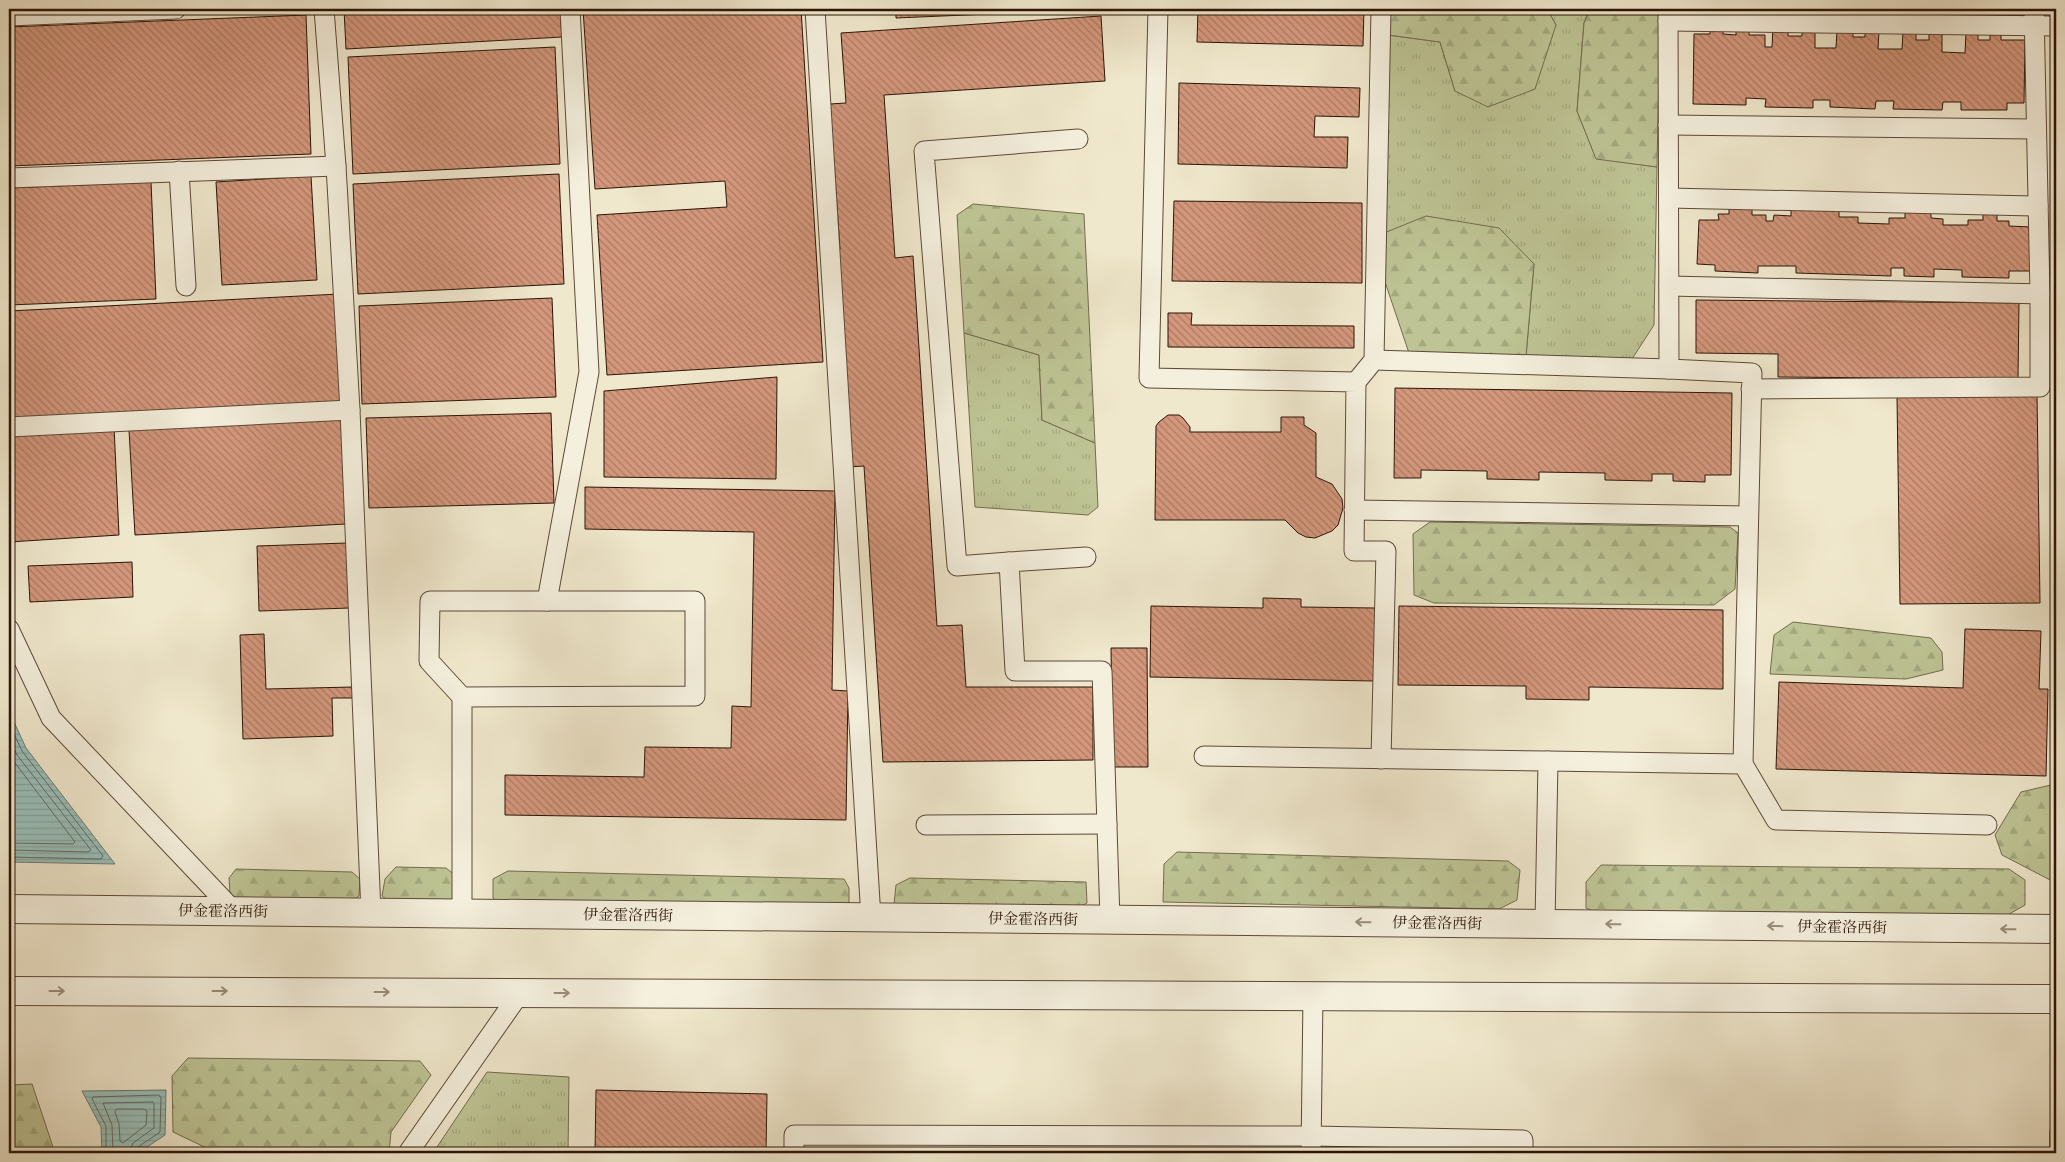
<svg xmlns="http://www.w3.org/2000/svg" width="2065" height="1162" viewBox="0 0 2065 1162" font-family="'Libre Caslon Text','Noto Serif SC',serif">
<defs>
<pattern id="grass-tufts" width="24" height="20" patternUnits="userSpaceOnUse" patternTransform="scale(1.25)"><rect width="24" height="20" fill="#bec495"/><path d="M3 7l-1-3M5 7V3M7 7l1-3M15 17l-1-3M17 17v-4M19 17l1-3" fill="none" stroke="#a3a87f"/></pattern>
<pattern id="forest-firs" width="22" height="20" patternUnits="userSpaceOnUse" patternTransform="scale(1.25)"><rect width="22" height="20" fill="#bec495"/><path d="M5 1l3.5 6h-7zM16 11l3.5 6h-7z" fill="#a3a87f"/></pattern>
<pattern id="water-rules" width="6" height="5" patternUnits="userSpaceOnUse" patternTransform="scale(1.25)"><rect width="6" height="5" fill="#9ac0bb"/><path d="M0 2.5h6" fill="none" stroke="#85a49f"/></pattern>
<pattern id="building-back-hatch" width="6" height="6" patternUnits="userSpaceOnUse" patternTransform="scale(1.25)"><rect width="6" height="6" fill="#d4977c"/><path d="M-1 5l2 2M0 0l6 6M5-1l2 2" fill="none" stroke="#ac7a64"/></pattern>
</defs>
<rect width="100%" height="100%" fill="#f0e8cd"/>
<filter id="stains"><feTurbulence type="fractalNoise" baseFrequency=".004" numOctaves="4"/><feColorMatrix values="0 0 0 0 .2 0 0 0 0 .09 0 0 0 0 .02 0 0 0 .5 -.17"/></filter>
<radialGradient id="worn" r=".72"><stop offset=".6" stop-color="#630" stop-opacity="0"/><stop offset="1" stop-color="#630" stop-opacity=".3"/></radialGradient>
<g fill="url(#grass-tufts)" stroke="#746c4e">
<polygon points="1547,9 1590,9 1584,23 1577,111 1596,158 1657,167 1654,325 1632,359 1526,356 1534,264 1384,233 1388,35 1440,42 1455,91 1556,25"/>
<polygon points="964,333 1039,355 1042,420 1095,443 1098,507 1088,515 975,507"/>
<polygon points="487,1072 569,1077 568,1153 433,1153"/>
</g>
<g fill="url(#forest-firs)" stroke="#746c4e">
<polygon points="1388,9 1547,9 1556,25 1535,89 1488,107 1455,91 1440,42 1388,35"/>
<polygon points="1590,9 1660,9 1657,167 1596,159 1577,111 1584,23"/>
<polygon points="973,204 1084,214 1095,443 1042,420 1039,355 964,333 957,215"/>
<polygon points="1426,216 1499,228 1534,264 1526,356 1409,353 1383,276 1384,233"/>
<polygon points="1430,522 1730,527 1738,533 1735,589 1714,605 1434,603 1414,595 1413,534"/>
<polygon points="1793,622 1931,638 1942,652 1943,670 1906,679 1770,674 1774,635"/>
<polygon points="2055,741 2056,741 2056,883 2002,855 1995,835 2021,792 2055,784"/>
<polygon points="1177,852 1508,861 1520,870 1517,900 1499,909 1163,902 1164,864"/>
<polygon points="1601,865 2009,869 2025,880 2025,905 2004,917 1602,915 1586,908 1586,882"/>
<polygon points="396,867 446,868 456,876 455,898 446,906 395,906 382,896 385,879"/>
<polygon points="236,869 352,872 360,879 359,896 346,904 242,901 230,894 229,878"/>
<polygon points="508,871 844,879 849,888 849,902 833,909 502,906 493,898 493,879"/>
<polygon points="910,878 1086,882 1087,903 1067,913 894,904 896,885"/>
<polygon points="188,1058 420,1061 431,1075 391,1132 389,1153 217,1153 173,1132 172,1076"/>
<polygon points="32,1084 55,1153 9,1153 9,1085"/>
</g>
<g fill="url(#water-rules)" stroke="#6e7b73">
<polygon points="9,711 26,748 115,864 9,862"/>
<polygon points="166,1090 165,1135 141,1151 141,1153 102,1153 101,1127 82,1091"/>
</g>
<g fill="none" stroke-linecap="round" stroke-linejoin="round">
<g stroke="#626a61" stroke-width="1">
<polyline points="9,723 22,751 103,856 101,859 9,857"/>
<polyline points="9,737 17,755 91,850 88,852 9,850"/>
<polyline points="9,755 75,842 73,844 9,843"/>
<polygon points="117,1109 144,1109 147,1111 146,1125 123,1143 120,1141 119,1124 115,1112"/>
<polyline points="106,1153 106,1126 92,1099 93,1097 159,1095 161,1098 160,1132 138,1147 136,1153"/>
<polyline points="113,1153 112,1125 103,1103 153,1102 154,1104 154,1128 133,1143 129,1153"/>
</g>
</g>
<g fill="url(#building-back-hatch)" stroke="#2b1407">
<polygon points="344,9 560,9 562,37 346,49"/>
<polygon points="583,9 801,9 823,362 607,375 597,215 727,207 725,181 595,189"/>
<polygon points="896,9 1105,9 896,18"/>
<polygon points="1198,9 1364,9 1363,46 1197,42"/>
<polygon points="306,15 311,154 9,166 9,27"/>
<polygon points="1101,16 1105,81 884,95 895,258 913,256 937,626 962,625 966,687 1093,687 1093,760 883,762 864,466 848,467 834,249 840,249 830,104 846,103 841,33"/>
<polygon points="1710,27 1723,27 1723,34 1736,35 1736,28 1749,28 1749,35 1765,35 1765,47 1772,47 1773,28 1788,29 1788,36 1802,36 1802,29 1815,30 1815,48 1836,48 1837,30 1853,30 1853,37 1865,37 1865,30 1879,31 1878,49 1902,49 1903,32 1916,32 1916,40 1929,40 1929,33 1942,33 1942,52 1965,53 1966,33 1978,33 1978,40 1990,40 1990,33 2001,33 2001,40 2025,40 2024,103 2007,103 2007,110 1961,110 1961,102 1943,102 1942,110 1893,109 1894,101 1876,101 1875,109 1830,107 1830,100 1813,100 1813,108 1765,107 1766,99 1746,98 1746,105 1693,104 1694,34 1710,34"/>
<polygon points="555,47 560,164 353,174 348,57"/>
<polygon points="1179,83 1360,88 1359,117 1315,116 1314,137 1348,137 1347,168 1178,164"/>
<polygon points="559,174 564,284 358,294 353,184"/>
<polygon points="311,176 317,280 222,285 216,182"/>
<polygon points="151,182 156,299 9,305 9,188"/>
<polygon points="1174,201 1362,203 1362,283 1172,281"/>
<polygon points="1729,207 1752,208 1752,215 1766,215 1766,221 1773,221 1774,215 1791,216 1791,209 1839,210 1839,217 1858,217 1858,223 1889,224 1889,218 1905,218 1905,211 1931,212 1931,218 1943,219 1943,225 1968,225 1968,220 1983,220 1983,213 1997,213 1997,221 2009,221 2009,226 2031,227 2031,271 2009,271 2009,278 1962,277 1962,270 1934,269 1934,277 1904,276 1904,268 1891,268 1891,276 1796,273 1796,266 1758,266 1758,273 1715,271 1715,265 1697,264 1699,220 1719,220 1718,214 1729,214"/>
<polygon points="339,294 344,401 9,418 9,311"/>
<polygon points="552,298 556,397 362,404 359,306"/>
<polygon points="1696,300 2019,303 2018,379 1778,377 1778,354 1696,353"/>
<polygon points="1168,313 1192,313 1191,325 1354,326 1354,348 1168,347"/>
<polygon points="777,377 776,479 604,477 604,391"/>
<polygon points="1395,388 1732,393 1731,475 1705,475 1705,482 1673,481 1673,474 1652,474 1652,481 1605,480 1605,473 1539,472 1539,480 1487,479 1487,471 1421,470 1421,478 1394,478"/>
<polygon points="2037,395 2040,603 1900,604 1897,397"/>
<polygon points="551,413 554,503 369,508 366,418"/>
<polygon points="1168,415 1179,415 1183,418 1190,427 1190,432 1281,432 1281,417 1304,417 1304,425 1316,433 1316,477 1332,484 1342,499 1343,508 1338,525 1332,531 1315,538 1306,537 1298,533 1285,520 1155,520 1156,426 1159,422"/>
<polygon points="341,418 346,524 135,535 129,430"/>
<polygon points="114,426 119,535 9,542 9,432"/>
<polygon points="585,487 835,491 832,690 848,691 846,820 505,815 505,775 644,777 645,747 731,748 732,706 751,707 754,532 585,529"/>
<polygon points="347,543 350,608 259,611 257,546"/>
<polygon points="132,562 133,597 30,602 28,566"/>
<polygon points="1263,598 1301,599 1301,607 1375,608 1374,681 1150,677 1151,606 1263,608"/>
<polygon points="1399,606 1723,610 1723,689 1589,687 1589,700 1526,699 1526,686 1398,685"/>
<polygon points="1965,629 2041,631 2039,689 2048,689 2046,776 1776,769 1779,682 1963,688"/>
<polygon points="264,634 266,689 353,687 354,698 332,698 333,736 243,739 240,635"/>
<polygon points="1111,648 1147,648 1148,767 1113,767"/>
<polygon points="596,1090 767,1094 766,1153 595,1153"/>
<rect x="2050" y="1131" width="6" height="22"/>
</g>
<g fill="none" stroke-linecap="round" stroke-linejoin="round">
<g stroke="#5c4938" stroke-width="21">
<g id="service">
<polyline points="324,9 336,166 350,410 371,913"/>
<polyline points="815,9 871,918"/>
<polyline points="1158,9 1149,378 1356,382 1354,551 1386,551 1381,759"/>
<polyline points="1668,9 1669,369 1752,373 1743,764"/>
<polyline points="9,16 176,9"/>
<polyline points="1668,21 2056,26"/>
<polyline points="1668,125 2036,129"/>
<polyline points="1078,139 924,151 957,566 1009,562 1015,671 1102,671 1110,920"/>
<polyline points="179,171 186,286"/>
<polyline points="9,178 336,166"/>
<polyline points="1669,198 2038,206"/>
<polyline points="1669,286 2040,294"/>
<polyline points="1374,360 1669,369"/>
<polyline points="1356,382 1374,360 1381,9"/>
<polyline points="1751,389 2040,387 2040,294 2034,9"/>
<polyline points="9,427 350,410"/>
<polyline points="1354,510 1748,516"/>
<polyline points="1009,562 1086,557"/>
<polyline points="547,601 589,372 570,9"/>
<polyline points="9,629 51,718 234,911"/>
<polyline points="1204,756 1548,761 1545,924"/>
<polyline points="1548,761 1743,764 1776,820 1987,825"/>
<polyline points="926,825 1107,824"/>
<polyline points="462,914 462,697 695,696 695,601 430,601 429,661 462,697"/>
<polyline points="408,1153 520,993"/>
<polyline points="794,1153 794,1135 1311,1136 1523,1140 1523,1153"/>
<polyline points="1311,1153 1313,996"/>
</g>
</g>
<g stroke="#5c4938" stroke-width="30">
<g id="tertiary">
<polyline points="9,909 2056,929"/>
<polyline points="9,991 2056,999"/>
</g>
</g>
<use href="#service" stroke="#f5f0de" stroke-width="19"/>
<use href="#tertiary" stroke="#f5f0de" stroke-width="28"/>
</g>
<defs><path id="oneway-shaft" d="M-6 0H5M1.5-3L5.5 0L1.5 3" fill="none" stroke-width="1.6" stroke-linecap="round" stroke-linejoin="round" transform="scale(1.25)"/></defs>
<g stroke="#9a8d7d">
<use href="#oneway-shaft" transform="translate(1363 922) rotate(-179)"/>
<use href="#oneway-shaft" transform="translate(1613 924) rotate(-179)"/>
<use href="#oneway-shaft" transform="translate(1775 926) rotate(-179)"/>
<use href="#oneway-shaft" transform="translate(2008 929) rotate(-179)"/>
<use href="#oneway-shaft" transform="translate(57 991)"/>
<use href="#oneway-shaft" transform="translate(220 991)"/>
<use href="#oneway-shaft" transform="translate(382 992)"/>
<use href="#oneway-shaft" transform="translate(562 993)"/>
</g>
<g text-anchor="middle" stroke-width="4" stroke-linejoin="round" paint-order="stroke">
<g font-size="15" fill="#2b1407" stroke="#f5f0de">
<text transform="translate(223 911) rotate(1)" y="5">伊金霍洛西街</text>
<text transform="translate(628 915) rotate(1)" y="5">伊金霍洛西街</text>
<text transform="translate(1033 919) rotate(1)" y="5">伊金霍洛西街</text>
<text transform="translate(1437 923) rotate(1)" y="5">伊金霍洛西街</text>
<text transform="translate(1842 927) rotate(1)" y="5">伊金霍洛西街</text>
</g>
</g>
<rect width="2065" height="1162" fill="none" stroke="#f0e8cd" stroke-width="30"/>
<rect x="10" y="10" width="2045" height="1142" fill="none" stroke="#2b1407" stroke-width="2.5"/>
<rect x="15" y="15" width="2035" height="1132" fill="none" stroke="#2b1407"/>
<rect width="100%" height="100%" filter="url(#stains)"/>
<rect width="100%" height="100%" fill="url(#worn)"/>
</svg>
